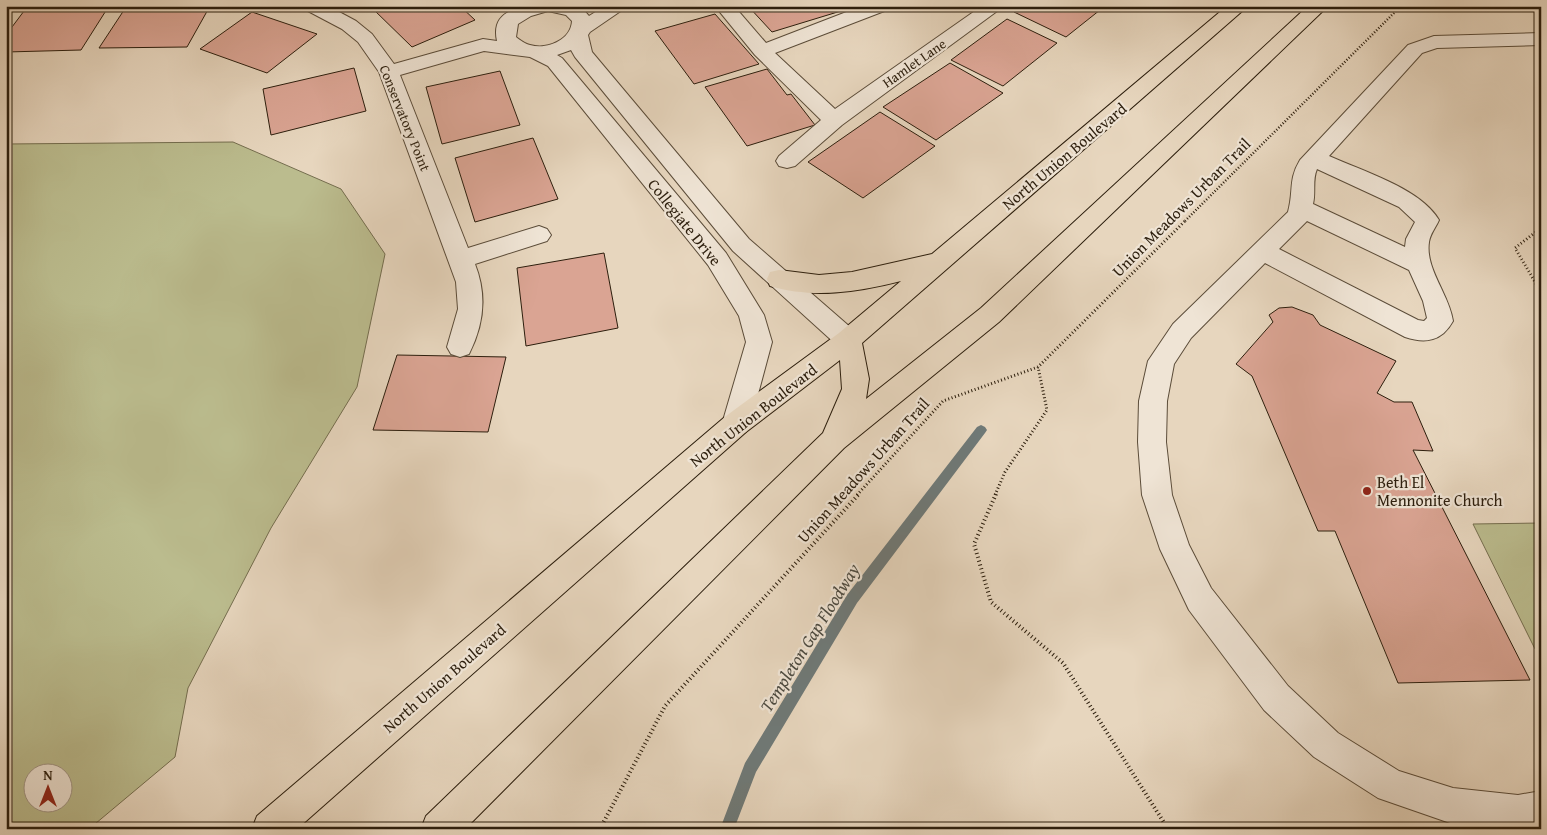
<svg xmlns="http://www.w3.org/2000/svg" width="1547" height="835" viewBox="0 0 1547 835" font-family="'Gentium Book Plus',serif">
<rect width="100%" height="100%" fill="#e7d6be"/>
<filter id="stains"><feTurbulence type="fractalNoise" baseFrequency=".004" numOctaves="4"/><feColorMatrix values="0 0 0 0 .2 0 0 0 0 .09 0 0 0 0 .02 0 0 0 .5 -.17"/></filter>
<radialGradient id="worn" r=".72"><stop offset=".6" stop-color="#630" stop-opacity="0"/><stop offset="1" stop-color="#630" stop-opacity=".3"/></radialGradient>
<g fill="#bbbc8e" stroke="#746d4e" fill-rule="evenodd">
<path d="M233,142L341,189L385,254L357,387L271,528L188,688L175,757L89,829H6V144ZM32,772H62V802H32Z"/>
<polygon points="1541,523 1541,649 1535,649 1473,524"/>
</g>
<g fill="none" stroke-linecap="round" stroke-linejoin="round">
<polygon fill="#6f7977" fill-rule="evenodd" points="981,425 985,427 987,430 985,433 857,603 756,772 734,829 720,829 745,763 847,595 977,427"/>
</g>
<g fill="#daa493" stroke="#2c1e0d">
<polygon points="210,6 187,47 99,48 126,7"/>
<polygon points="376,6 460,6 475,20 412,47 372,8"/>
<polygon points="748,6 853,6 854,7 772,32"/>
<polygon points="1022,6 1105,6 1066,37 1014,12"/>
<polygon points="107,9 81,50 6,52 6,35 24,11"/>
<polygon points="252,12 317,34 267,73 200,49"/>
<polygon points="715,14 759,64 694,84 655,31"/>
<polygon points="1007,19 1057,43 1003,86 951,60"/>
<polygon points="950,63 1003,93 936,140 883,107"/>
<polygon points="354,68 366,111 271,135 263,89"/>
<polygon points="767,69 787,95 791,94 815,125 747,146 705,87"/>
<polygon points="500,71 520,125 442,144 426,87"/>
<polygon points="880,112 935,146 863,198 808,162"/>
<polygon points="533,138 558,199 475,222 455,158"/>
<polygon points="604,253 618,328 526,346 517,268"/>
<polygon points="1292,307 1313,315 1320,325 1396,361 1377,393 1394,402 1412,402 1433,451 1413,450 1530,680 1398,683 1335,531 1318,531 1252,376 1236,364 1273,322 1269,315 1279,308"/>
<polygon points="397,355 506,357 488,432 373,430"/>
</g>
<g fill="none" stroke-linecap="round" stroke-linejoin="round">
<g stroke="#5b4c39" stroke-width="2">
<g id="minor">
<path d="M304,6H328L356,21L372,34L394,64L483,39L497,41C489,5 530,6 553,6C561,6 570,5 577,6C582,7 586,13 589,16L605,6H628L590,32L588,35L592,52L749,239L857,333L861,340L857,347L848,350L839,347L733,251L575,57L571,50L557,55L562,58L726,253L764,315L772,342L750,424L746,432L736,436L726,432L722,424L746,342L739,316L708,265L548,66L530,57L484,51L400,75L468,248L539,226L547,229L551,235L547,241L475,264C487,294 484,325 469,354L460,357L451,354L447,347L458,309L456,282L379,72L358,42L342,29L306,10ZM548,11L566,15L572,21C571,40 547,50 530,45C525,44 520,40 516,37L518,24L531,16Z"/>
<polygon points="715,6 734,6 766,43 862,6 889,6 887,10 775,53 835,109 982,6 1004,6 842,125 795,166 787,168 779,166 776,161 779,156 821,120 755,55"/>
<path d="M1541,33V45L1437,48L1422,53L1329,156C1362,171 1420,188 1439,220C1436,227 1430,234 1429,242C1425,269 1449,294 1453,321C1442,341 1426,344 1405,337L1265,263L1191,338L1174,364L1167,401L1166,442L1172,495L1189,545L1211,588L1288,686L1338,733L1399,771L1453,788L1518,795L1541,791V827L1499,829L1453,824L1378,798L1314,757L1264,710L1189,610L1160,549L1142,495L1138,442L1139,401L1148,361L1173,324L1288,212C1294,190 1288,180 1300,160L1408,45L1434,36ZM1317,169L1399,207L1415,222L1406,239L1405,247L1313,204C1316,192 1312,180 1317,169ZM1307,221L1409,270L1423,301L1427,318L1424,321L1418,320L1279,249Z"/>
</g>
</g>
<g stroke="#2c1e0d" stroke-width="2">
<path id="major" d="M1227,6H1248L862,343L869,379L866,399L981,308L1308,6H1328L999,322L844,448L465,829H421L426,816L823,433L842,389L840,360L746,432L297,829H252L257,816L726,416L839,333L901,281C858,292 813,299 770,286L767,279L770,272L779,270L819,275L852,272L932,254Z"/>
</g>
<polyline stroke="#2c1e0d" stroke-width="2.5" stroke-dasharray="1 2" stroke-linecap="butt" points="1185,221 1401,6"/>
<g stroke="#2c1e0d" stroke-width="3" stroke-dasharray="1 2.5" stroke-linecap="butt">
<polyline points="1541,228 1515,248 1541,292"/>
<polyline points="857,495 943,401 1038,367 1186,220"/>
<polyline points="995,495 1005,472 1047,410 1038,367"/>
</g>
<g stroke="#2c1e0d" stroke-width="4" stroke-dasharray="1 3" stroke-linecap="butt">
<polyline points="996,494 974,544 991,602 1063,663 1168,829"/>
<polyline points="600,829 665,706 859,494"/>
</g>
<use href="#minor" fill="#efe4d5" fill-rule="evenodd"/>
<use href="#major" fill="#e7d6be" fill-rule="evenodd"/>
</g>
<circle fill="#8f2418" stroke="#efe4d5" stroke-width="2" cx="1367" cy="491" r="5"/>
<g text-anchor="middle" stroke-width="4.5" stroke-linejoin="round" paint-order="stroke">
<g font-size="14" fill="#2c1e0d" stroke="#efe4d5">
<text transform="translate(914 63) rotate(-35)" y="5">Hamlet Lane</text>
<text transform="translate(405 118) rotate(68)" y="5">Conservatory Point</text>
</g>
<g font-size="16" fill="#2c1e0d" stroke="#efe4d5">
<text transform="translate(1064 156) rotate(-40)" y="6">North Union Boulevard</text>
<text transform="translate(1181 207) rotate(-45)" y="6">Union Meadows Urban Trail</text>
<text transform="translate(685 222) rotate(51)" y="6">Collegiate Drive</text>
<text transform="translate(753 415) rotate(-38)" y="6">North Union Boulevard</text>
<text transform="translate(863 470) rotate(-48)" y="6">Union Meadows Urban Trail</text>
<text transform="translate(444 678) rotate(-41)" y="6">North Union Boulevard</text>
</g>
<g font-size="16" fill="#2c1e0d" stroke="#efe4d5" text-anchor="start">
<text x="1377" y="488">Beth El<tspan x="1377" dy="18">Mennonite Church</tspan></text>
</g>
<g font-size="18" font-style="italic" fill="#4e4c42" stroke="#efe4d5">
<text transform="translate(810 638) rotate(-58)" y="6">Templeton Gap Floodway</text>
</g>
</g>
<rect width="1547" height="835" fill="none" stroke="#e7d6be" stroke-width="25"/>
<rect x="8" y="8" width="1532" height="820" fill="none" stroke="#2c1e0d" stroke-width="2.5"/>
<rect x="12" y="12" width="1522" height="810" fill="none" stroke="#2c1e0d"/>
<g transform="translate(48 788)"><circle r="24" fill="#efe4d5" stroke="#a19585"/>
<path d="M0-4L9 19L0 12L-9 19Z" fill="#8f2418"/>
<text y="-8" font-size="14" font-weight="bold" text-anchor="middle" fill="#2c1e0d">N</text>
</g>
<rect width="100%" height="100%" filter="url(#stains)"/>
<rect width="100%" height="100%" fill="url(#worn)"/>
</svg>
